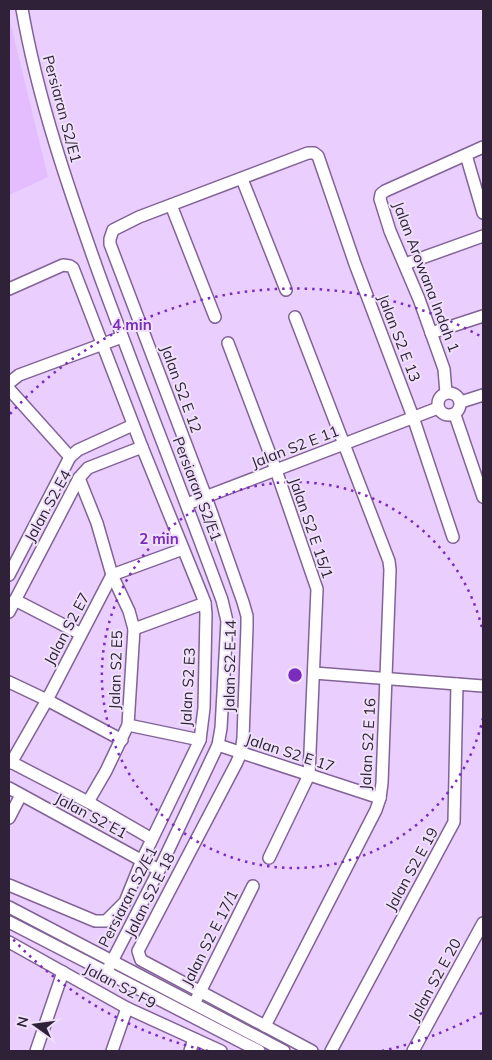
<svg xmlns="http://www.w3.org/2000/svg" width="492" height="1060" viewBox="0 0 492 1060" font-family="Mulish,sans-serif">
<rect width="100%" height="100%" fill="#e9cefe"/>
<polygon fill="#e3bdff" points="9,17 48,177 9,195"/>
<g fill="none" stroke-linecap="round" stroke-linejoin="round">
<g stroke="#826398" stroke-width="14">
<g id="minor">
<path d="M22,9C38,100 68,187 99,274C139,383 182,491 222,600L227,621L221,728L218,745L159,870L106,973"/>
<polyline points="466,155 483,213"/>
<polyline points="242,179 286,290"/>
<polyline points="171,205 215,317"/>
<polyline points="405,264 483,236"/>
<polyline points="9,289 63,265 70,266 73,268 142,447 202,595 205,603 206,614 204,708 200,740 142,860 125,902 106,921 95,921 9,885"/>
<polyline points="431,333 483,316"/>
<polyline points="228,343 276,470 317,589 309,775 269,858"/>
<polyline points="9,383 19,375 122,337"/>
<polyline points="9,389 70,457"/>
<circle cx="449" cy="404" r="11"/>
<polyline points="446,393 444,369 419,299 390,231 380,199 381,194 385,191 483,147"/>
<polyline points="461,402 483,395"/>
<polyline points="455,415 483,497"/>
<polyline points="79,478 97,523 112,575 129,611 134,629 128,725 106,771 88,802"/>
<polyline points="187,504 438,408"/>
<polyline points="9,575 70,457 78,450 133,425"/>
<polyline points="15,600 81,634"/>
<polyline points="9,612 79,478 88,468 142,447"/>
<polyline points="134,629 205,603"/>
<polyline points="314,673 483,686"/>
<polyline points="9,682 47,700 122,740"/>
<polyline points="128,725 200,740"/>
<polyline points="218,745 380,798"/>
<polyline points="9,761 88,802 152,839"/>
<polyline points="11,763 47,700 112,575 183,549"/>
<polyline points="9,788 159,870"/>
<polyline points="9,818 21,795"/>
<polyline points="9,907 284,1051"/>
<polyline points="9,922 259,1051"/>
<polyline points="9,942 127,1008 221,1051"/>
<polyline points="197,998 253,886"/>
<polyline points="265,1026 376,810 380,798 382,783 390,570 389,561 295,317"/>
<polyline points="36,1051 63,972"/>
<polyline points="112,1051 127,1008"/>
<polyline points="190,1051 194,1039"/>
<polyline points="312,1051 141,960 138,951 236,764 241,753 243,738 247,627 247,616 243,602 206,497 110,244 110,239 113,230 139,217 308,153 314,153 318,156 355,264 413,417 453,537"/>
<polyline points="331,1051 454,822 457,684"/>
<polyline points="413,1051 483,923"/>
</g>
</g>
<use href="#minor" stroke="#fff" stroke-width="11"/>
</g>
<g fill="none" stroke="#7b2cbf" stroke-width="2.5" stroke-dasharray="2.5 5">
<path d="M483 718A193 193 0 1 1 483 632"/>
<path d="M482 1013A386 386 0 0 1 382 1051M208 1051A386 386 0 0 1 10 936M10 414A386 386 0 0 1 482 337"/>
</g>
<g text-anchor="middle" stroke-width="4" stroke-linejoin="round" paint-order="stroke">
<g font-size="15" fill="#2f2238" stroke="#efe1f9">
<text transform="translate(62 109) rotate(75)" y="5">Persiaran S2/E1</text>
<text transform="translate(426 277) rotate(69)" y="5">Jalan Arowana Indah 1</text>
<text transform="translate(399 338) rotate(69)" y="5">Jalan S2 E 13</text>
<text transform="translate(181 389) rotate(70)" y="5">Jalan S2 E 12</text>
<text transform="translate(295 447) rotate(-21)" y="5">Jalan S2 E 11</text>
<text transform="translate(197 489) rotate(69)" y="5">Persiaran S2/E1</text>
<text transform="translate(48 506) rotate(-61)" y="5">Jalan S2 E4</text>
<text transform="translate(311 528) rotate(71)" y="5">Jalan S2 E 15/1</text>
<text transform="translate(67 629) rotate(-62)" y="5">Jalan S2 E7</text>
<text transform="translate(230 666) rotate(-89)" y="5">Jalan S2 E 14</text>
<text transform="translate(116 670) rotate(-88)" y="5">Jalan S2 E5</text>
<text transform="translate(188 687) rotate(-87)" y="5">Jalan S2 E3</text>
<text transform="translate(368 744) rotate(-87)" y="5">Jalan S2 E 16</text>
<text transform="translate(290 753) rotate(18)" y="5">Jalan S2 E 17</text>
<text transform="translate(91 816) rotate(28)" y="5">Jalan S2 E1</text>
<text transform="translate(412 869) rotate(-61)" y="5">Jalan S2 E 19</text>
<text transform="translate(150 895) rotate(-63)" y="5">Jalan S2 E 18</text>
<text transform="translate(128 897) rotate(-63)" y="5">Persiaran S2/E1</text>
<text transform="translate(210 938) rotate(-63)" y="5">Jalan S2 E 17/1</text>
<text transform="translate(435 980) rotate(-61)" y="5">Jalan S2 E 20</text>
<text transform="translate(120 986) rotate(28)" y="5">Jalan S2 F9</text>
</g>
</g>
<circle cx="295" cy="675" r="8" fill="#7b2cbf" stroke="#efe1f9" stroke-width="2.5"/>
<g font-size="15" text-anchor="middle" font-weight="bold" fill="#7b2cbf" stroke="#efe1f9" stroke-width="4" stroke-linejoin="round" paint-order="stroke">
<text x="132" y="330">4 min</text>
<text x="159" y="544">2 min</text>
</g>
<rect width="492" height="1060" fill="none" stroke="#2f2238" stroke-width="20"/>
<g transform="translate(35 1025) rotate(284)" stroke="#efe1f9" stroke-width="4" paint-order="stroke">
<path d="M0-4L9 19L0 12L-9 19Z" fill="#2f2238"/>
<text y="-8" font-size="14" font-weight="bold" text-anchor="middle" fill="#2f2238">N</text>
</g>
</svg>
